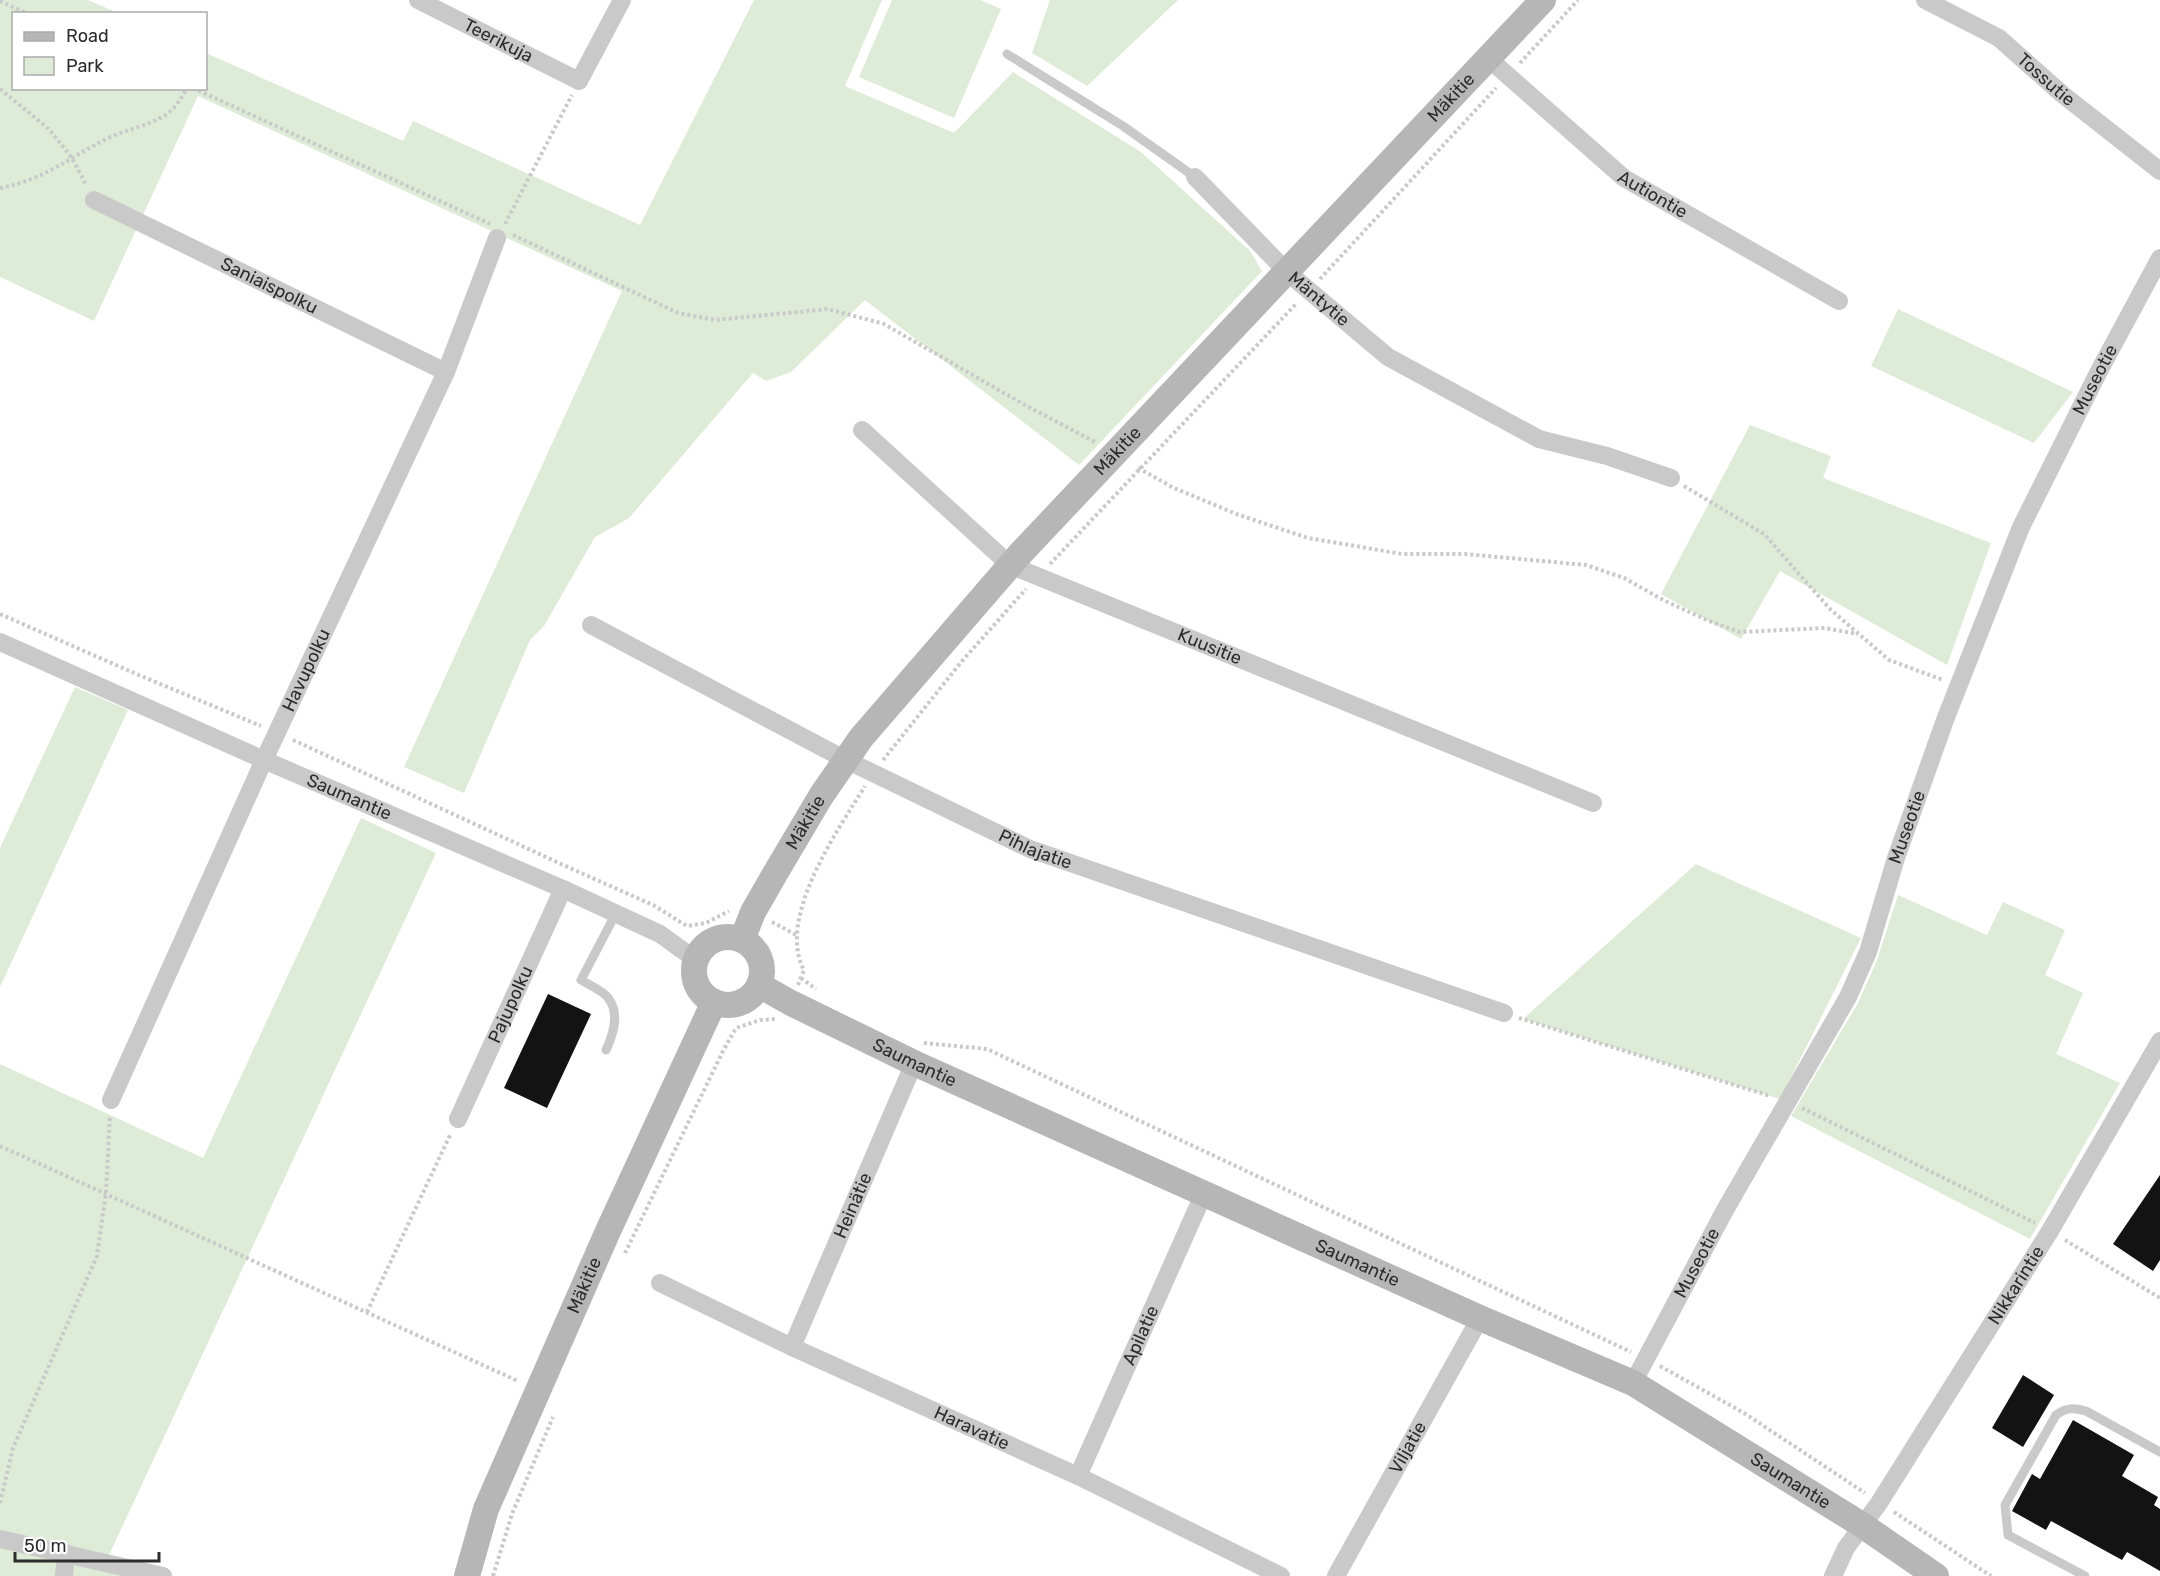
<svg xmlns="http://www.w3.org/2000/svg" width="2160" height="1576" viewBox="0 0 2160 1576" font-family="Rubik,sans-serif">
<rect width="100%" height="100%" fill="#fff"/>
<g fill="#deebd7">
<polygon points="0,0 88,0 118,13 14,14 14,88 206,88 206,53 403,141 413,121 640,225 754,0 882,0 845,86 954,133 1013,72 1141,152 1250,251 1262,271 1079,465 865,300 791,372 766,381 753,373 629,518 595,537 544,626 530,640 464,793 404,767 622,291 198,96 94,321 0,277"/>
<polygon points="892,0 980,0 1001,9 954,118 859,77"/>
<polygon points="1050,0 1178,0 1087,86 1032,53"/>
<polygon points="1898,309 2073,392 2034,443 1871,366"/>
<polygon points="1750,425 1831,456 1823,478 1991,543 1947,665 1780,571 1741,639 1661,594"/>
<polygon points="75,687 128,710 0,987 0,848"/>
<polygon points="361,818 436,853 103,1568 131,1576 0,1576 0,1064 203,1158"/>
<polygon points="1696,864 1861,938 1780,1099 1523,1019"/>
<polygon points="1898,895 1987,935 2003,902 2065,930 2045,975 2083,993 2056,1054 2120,1083 2030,1239 1791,1116 1858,1003 1877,960"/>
</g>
<g fill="#131313">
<polygon points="548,994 591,1014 547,1108 504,1088"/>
<polygon points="2160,1175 2160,1260 2153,1271 2113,1244"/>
<polygon points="2023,1375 2054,1395 2023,1447 1992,1428"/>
<polygon points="2073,1420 2134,1455 2122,1476 2158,1497 2154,1505 2160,1509 2160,1571 2127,1552 2122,1560 2051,1521 2046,1530 2012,1511 2032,1474 2040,1479"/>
</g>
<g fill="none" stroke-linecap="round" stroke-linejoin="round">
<g stroke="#c9c9c9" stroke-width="4" stroke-dasharray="3 3" stroke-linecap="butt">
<polyline points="0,1 28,14"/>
<polyline points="1520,63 1578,0"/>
<polyline points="193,88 490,224"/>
<polyline points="0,89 49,129 72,158 86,185"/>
<path d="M0,188C44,180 70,157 108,138C126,130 146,126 164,116C174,110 181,99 187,88"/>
<polyline points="505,224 572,95"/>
<polyline points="513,235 678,313 715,320 828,309 884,324 1025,405 1095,442"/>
<polyline points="1320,279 1496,88"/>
<polyline points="1138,468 1174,488 1239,515 1308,538 1402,554 1465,554 1586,565 1624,578 1665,601 1709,621 1740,632 1825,628 1858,634"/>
<polyline points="1684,486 1764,534 1830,609 1889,660 1943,680"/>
<polyline points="1050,564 1296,304"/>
<polyline points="0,614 134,673 261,726"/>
<polyline points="293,740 561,864 653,905 687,926 706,923 729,911"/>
<polyline points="883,760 962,661 1026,589"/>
<polyline points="772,922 798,936"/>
<polyline points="801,978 816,989"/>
<path d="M798,985L804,970C776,918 838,830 865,786"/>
<polyline points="1519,1018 1770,1096"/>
<polyline points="924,1043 987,1049 1631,1352"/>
<polyline points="1802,1108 2035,1223"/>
<polyline points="0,1146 518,1381"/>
<polyline points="2065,1240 2160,1298"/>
<polyline points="625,1253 723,1051 736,1028 760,1020 776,1019"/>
<polyline points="367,1312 451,1133"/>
<polyline points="1660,1366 1744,1413 1865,1493"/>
<polyline points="0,1503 13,1448 97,1256 106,1193 110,1115"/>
<polyline points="1894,1512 1991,1576"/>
<polyline points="493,1576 512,1514 553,1417"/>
</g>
<g stroke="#c9c9c9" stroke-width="9">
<polyline points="1007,54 1123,126 1195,177"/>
<path d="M606,1050C613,1035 620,1015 609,999C604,991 589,985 581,980L616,913"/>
<path d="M2085,1576L2008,1535L2005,1505L2056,1415C2067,1407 2074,1408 2086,1411L2160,1452"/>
</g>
<g stroke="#c9c9c9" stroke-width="18">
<path id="s1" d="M418,0L579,81L622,0"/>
<path id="s2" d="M1925,0L1999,38L2062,94L2160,171"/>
<path id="s3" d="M1489,59L1624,178L1839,301"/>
<path id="s4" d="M1195,177L1287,272L1388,357L1539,439L1607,456L1671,478"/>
<path id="s5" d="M94,200L446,372"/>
<path id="s6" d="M862,430L1010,565L1593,803"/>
<path id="s7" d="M591,625L846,760L1030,849L1504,1013"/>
<path id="s8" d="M0,642L264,760L563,889L660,934L696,960"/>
<path id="s9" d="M111,1100L264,760L446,372L497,238"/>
<path id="s10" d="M458,1119L563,889"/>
<path id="s11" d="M660,1283L792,1347L1078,1476L1281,1576"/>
<path id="s12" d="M792,1347L914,1063"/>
<path id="s13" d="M1633,1383L1725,1210L1848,997L1868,952L1896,858L1945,720L2021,527L2098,373L2160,258"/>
<path id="s14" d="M1078,1476L1204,1193"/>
<polyline points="0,1539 163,1576"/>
<polyline points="64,1576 66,1553"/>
<path id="s15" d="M1336,1576L1480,1318"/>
<path id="s16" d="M1833,1576L1846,1548L1879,1503L2050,1231L2160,1041"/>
</g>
<g stroke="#b6b6b6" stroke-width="26">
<circle cx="728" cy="971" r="34"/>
<path id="s17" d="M742,940L753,912L776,872L821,796L861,738L1019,555L1543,0"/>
<path id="s18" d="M759,985L791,1003L914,1063L1480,1318L1633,1383L1862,1525L1936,1576"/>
<path id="s19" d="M467,1576L486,1509L608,1231L714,1002"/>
</g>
</g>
<g text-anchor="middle" stroke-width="6" stroke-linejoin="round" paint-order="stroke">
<g font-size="18" fill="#2c2c2c" stroke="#fff">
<text dy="6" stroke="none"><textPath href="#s1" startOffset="90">Teerikuja</textPath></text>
<text dy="6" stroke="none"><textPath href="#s2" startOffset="146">Tossutie</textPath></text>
<text dy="6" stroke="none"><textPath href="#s17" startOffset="1106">Mäkitie</textPath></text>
<text dy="6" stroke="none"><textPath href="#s3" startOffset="213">Autiontie</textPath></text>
<text dy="6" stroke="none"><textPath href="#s5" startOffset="195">Saniaispolku</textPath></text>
<text dy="6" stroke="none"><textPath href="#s4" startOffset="174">Mäntytie</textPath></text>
<text dy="6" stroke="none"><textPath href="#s13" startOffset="1108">Museotie</textPath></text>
<text dy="6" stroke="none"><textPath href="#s17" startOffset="620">Mäkitie</textPath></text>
<text dy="6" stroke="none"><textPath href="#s6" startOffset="416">Kuusitie</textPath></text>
<text dy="6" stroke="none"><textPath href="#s9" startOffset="472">Havupolku</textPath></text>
<text dy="6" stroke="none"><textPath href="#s8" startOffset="382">Saumantie</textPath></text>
<text dy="6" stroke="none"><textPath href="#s17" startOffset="134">Mäkitie</textPath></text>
<text dy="6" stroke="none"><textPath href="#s13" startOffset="622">Museotie</textPath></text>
<text dy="6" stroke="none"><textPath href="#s7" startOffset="498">Pihlajatie</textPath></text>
<text dy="6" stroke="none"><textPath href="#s10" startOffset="126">Pajupolku</textPath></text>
<text dy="6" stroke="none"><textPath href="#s18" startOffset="174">Saumantie</textPath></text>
<text dy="6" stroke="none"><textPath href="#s12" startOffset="154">Heinätie</textPath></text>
<text dy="6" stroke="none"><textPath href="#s13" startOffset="136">Museotie</textPath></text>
<text dy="6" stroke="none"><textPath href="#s18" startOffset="660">Saumantie</textPath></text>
<text dy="6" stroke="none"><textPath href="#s19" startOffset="314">Mäkitie</textPath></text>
<text dy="6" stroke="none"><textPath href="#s16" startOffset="344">Nikkarintie</textPath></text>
<text dy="6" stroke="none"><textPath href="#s14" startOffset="154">Apilatie</textPath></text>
<text dy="6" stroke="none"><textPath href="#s11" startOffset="344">Haravatie</textPath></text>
<text dy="6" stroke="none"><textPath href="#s15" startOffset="147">Viljatie</textPath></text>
<text dy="6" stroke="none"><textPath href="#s18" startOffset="1146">Saumantie</textPath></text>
</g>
</g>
<rect x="12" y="12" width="195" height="78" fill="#ffffff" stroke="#ababab" stroke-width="1.5"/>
<rect x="24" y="32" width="30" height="9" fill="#b6b6b6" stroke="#ababab" stroke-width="1.5"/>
<text x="66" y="42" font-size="18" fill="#2c2c2c">Road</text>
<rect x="24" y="57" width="30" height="18" fill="#deebd7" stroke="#ababab" stroke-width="1.5"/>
<text x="66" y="72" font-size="18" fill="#2c2c2c">Park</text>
<path d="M15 1552v9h144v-9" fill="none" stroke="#2c2c2c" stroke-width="3"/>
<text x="24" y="1552" font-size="18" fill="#2c2c2c" stroke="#ffffff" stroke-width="4.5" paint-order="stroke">50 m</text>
</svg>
